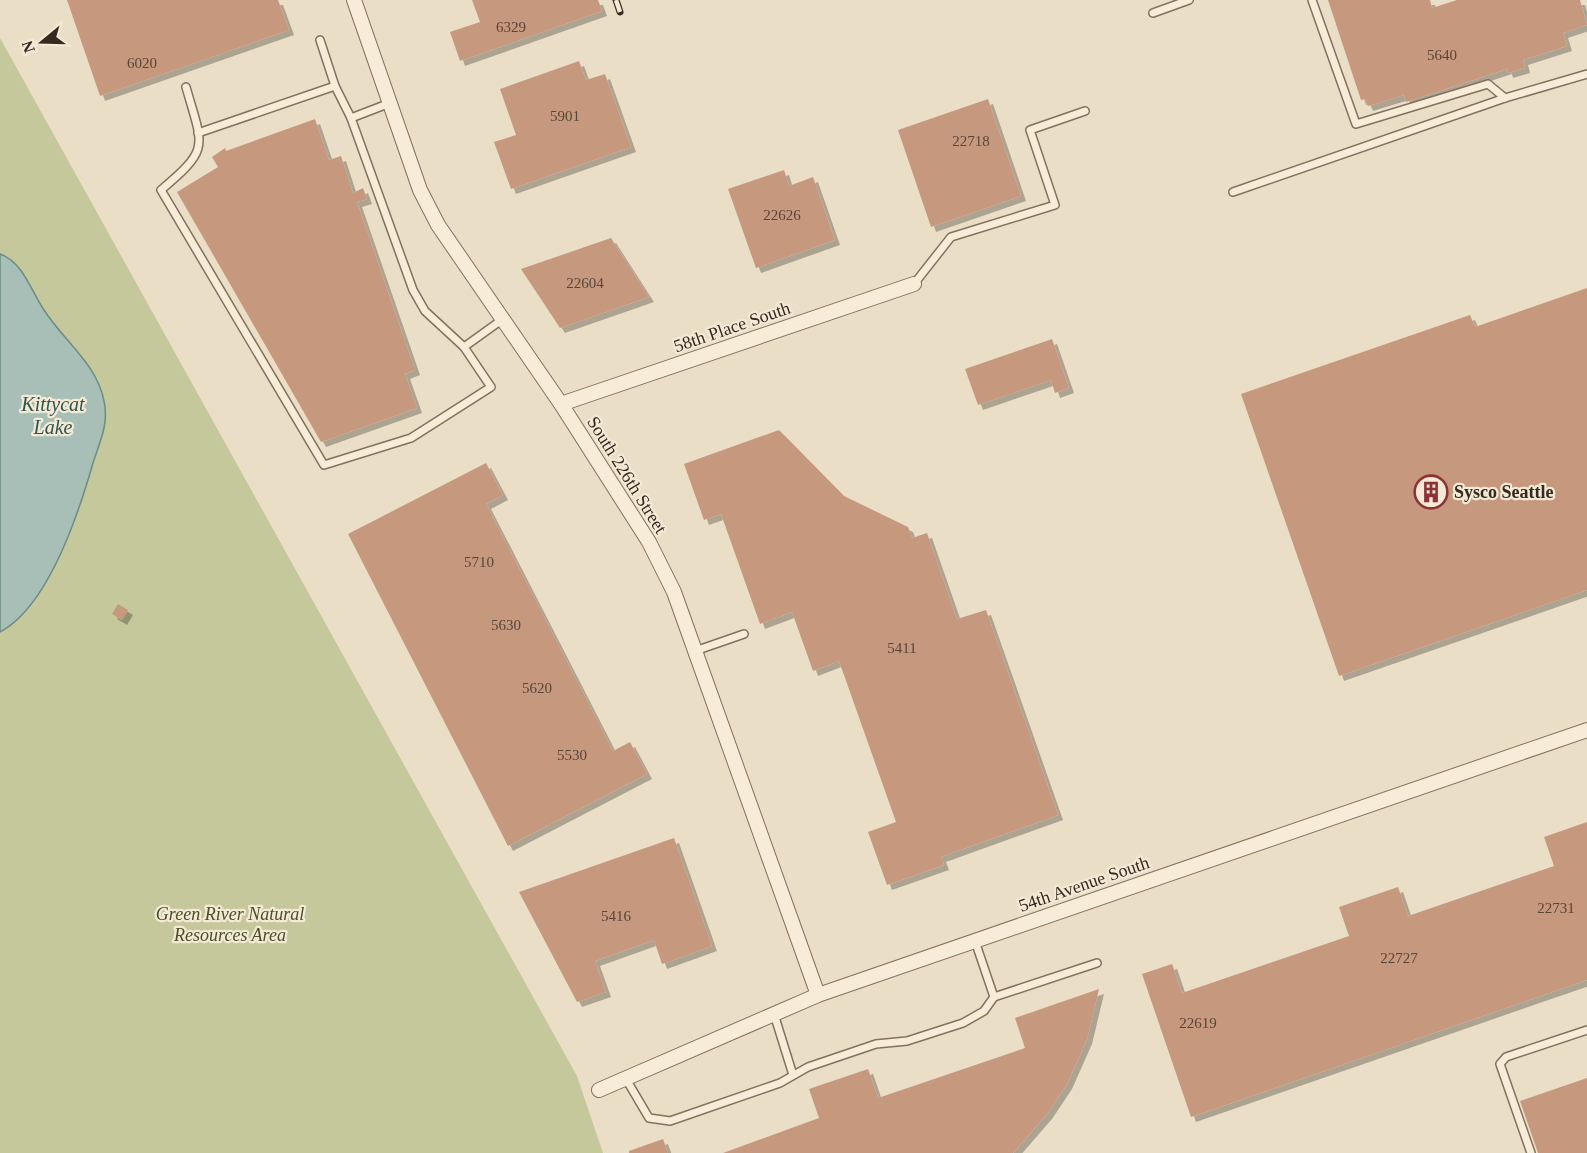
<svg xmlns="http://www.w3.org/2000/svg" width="1587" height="1153" viewBox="0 0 1587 1153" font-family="Georgia,serif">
<defs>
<filter id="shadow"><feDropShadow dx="5" dy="5" stdDeviation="0" flood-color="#0004"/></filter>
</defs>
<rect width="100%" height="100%" fill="#ebdec6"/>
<polygon fill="#c5c89a" points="0,38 577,1076 603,1153 0,1153"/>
<path fill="#a7bfb7" stroke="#6e8c83" stroke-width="1.5" d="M0,254C23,262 31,291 44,310C63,340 97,364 104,401C109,424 100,441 93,463C79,512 49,606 0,632Z"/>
<g fill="#c6997f" filter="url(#shadow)">
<polygon points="67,0 278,0 289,30 100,96"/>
<polygon points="472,0 598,0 602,11 460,61 450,32 480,22"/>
<polygon points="1328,0 1430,0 1432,8 1457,0 1580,0 1587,25 1563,33 1567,46 1523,60 1525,68 1508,73 1507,69 1406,102 1404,95 1368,106 1365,99 1361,100"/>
<polygon points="579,61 586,80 605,74 631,147 511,189 494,142 516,135 500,89"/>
<polygon points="988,99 1021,196 931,227 898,130"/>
<polygon points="315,119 329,160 341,156 353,193 363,188 367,199 357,202 415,370 405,374 417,408 321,442 177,192 218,167 212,157 225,148 226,151"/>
<polygon points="784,170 789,186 813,177 835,240 756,268 728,189"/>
<polygon points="611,238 649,297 560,328 521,269"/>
<polygon points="1587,288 1587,590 1339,676 1241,394 1470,315 1475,327"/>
<polygon points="1052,339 1069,388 1055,393 1051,380 978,405 965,369"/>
<polygon points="779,430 844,496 908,527 912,538 927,533 957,619 986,610 1058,815 941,857 944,865 887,885 868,832 896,822 839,661 813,671 792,612 760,624 721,514 704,520 684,464"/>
<polygon points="486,463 503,495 486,504 613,751 630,742 647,774 508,846 348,534"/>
<polygon points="118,604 128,610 122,620 112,614"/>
<polygon points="1587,822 1587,980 1191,1117 1142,974 1172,964 1182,993 1349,936 1339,907 1398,887 1408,916 1554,866 1544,837"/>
<polygon points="674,838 712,946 662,964 654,940 595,961 606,992 577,1002 519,892"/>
<polygon points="1099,989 1087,1039 1067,1084 1047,1114 1013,1153 723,1153 819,1118 809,1089 868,1069 878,1098 1025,1048 1015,1018"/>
<polygon points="1587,1078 1587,1153 1538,1153 1520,1101"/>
<polygon points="663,1139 668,1153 629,1153 629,1151"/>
</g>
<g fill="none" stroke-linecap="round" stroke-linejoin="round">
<g stroke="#85705d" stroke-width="10">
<g id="lane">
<polyline points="1312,0 1356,124 1488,84 1505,98"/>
<polyline points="1153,13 1189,0"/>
<polyline points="335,86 351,118"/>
<path d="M186,87C203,147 211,148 161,190L324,465L411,438L491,387L464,347L503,319"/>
<polyline points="390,103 351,118 413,290 425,311 464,347"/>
<polyline points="198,133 335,86 320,40"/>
<polyline points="1233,192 1505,98 1587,74"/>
<polyline points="914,284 951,237 1055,205 1030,130 1085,111"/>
<polyline points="695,651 744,634"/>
<polyline points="975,941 994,997"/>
<polyline points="774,1014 793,1075"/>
<polyline points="626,1079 649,1118 670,1121 780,1083 808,1067 876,1044 907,1041 963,1023 984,1011 994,997 1097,963"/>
<polyline points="1531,1153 1500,1064 1506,1057 1587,1030"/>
</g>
</g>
<g stroke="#85705d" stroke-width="16">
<g id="street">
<polyline points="354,0 420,190 438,225 561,404 649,542 674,592 818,995"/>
<polyline points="561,404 914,284"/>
<polyline points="599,1090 818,995 1587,730"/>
</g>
</g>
<use href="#lane" stroke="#f6ecd8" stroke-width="7"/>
<use href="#street" stroke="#f6ecd8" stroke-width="14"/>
<g stroke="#362920" stroke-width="7">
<polyline id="rail" points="616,0 620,12"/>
</g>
<use href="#rail" stroke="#f3e9d5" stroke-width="4.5" stroke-dasharray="14" stroke-linecap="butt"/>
</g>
<defs>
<g id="building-ring" transform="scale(1.725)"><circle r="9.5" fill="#f3e9d5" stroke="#8f3236" stroke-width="1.5"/><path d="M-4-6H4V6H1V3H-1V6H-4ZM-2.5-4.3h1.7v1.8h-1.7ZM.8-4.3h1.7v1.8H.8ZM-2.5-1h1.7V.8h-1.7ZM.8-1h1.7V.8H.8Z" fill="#8f3236"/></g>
</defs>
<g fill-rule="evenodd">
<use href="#building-ring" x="1431" y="492"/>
</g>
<g text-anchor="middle" stroke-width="4.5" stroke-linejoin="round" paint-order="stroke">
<g font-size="15" fill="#5a4538">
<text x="511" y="32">6329</text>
<text x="1442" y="60">5640</text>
<text x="142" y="68">6020</text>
<text x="565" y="121">5901</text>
<text x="971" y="146">22718</text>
<text x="782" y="220">22626</text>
<text x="585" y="288">22604</text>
<text x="479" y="567">5710</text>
<text x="506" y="630">5630</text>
<text x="902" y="653">5411</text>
<text x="537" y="693">5620</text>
<text x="572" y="760">5530</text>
<text x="1556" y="913">22731</text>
<text x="616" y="921">5416</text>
<text x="1399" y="963">22727</text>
<text x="1198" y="1028">22619</text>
</g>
<g font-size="18" fill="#362920" stroke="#f3e9d5">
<text transform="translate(732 327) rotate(-19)" y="6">58th Place South</text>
<text transform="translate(627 475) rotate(58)" y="6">South 226th Street</text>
<text transform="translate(1084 884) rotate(-19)" y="6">54th Avenue South</text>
</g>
<g font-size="18" font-weight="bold" fill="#362920" stroke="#f3e9d5" text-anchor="start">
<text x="1454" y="498">Sysco Seattle</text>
</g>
<g font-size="18" font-style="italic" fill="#485128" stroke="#f3e9d5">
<text x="230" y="920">Green River Natural<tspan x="230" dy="21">Resources Area</tspan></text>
</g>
<g font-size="20" font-style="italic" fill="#305451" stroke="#f3e9d5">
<text x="53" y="411">Kittycat<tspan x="53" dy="23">Lake</tspan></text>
</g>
</g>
<g transform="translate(42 42) rotate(251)" stroke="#f3e9d5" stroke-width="4.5" paint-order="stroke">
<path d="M0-4.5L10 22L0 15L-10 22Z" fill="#362920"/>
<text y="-9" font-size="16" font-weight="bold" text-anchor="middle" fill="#362920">N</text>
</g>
</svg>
